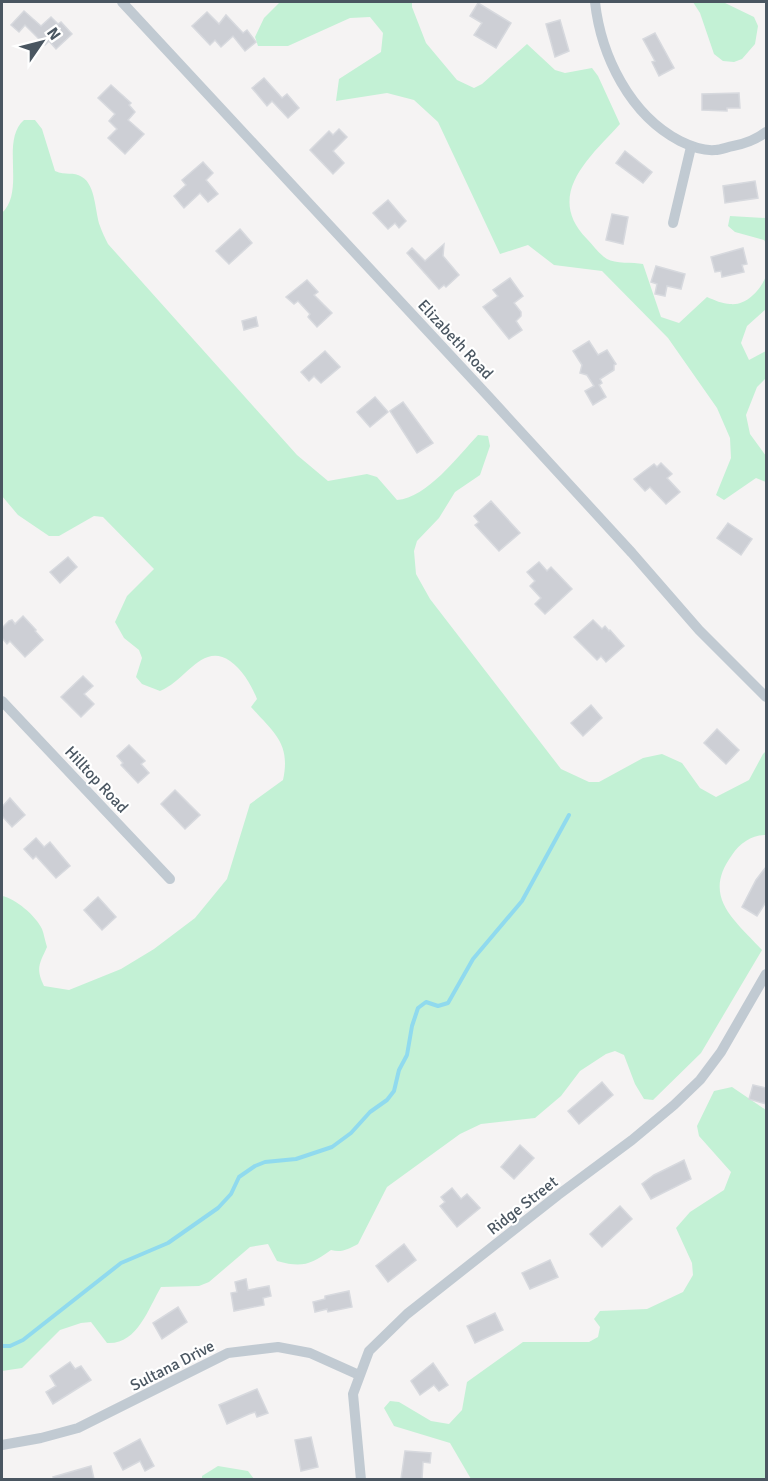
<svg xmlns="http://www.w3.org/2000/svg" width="768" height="1481" viewBox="0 0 768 1481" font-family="Signika,sans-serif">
<rect width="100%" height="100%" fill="#f5f3f3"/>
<g fill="#c3f1d5">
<path d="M280,2H412V7L426,43L457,80L474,88L482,84L527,44L555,70L565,73L592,68L598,76L620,124C590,157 544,195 587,239C593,245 599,254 607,259C615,264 633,262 643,264L661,317L679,323L707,297C714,300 723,304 730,304C747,306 761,289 766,276V309L747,326L741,343L749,360L766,351V378L757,387L746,415L750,434L766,456V482L756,478L724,500L716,495L731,458L730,438L717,408L668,338L602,271L554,265L528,245L500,254L438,122L414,100L387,93L336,101L339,79L381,52L383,33L370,17L350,18L288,46H258L255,37L264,18Z"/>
<polygon points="693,2 723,2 754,17 758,26 755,44 742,59 734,62 723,61 714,54 700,13"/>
<path d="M24,120H35L42,129L55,171C66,176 73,171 82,177C96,185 95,213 100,226C102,232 105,238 108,244L297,455L328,481L367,474L377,477L397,500C427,498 458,456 478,435L488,436L490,446L480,475L455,492L439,518L417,541L414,551L416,574L430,599L561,769L589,782H599L643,758L662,754L682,763L700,788L716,797L749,780L763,754L766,751V835C752,835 740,843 732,855C701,897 735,920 762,950L701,1053L653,1100L644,1099L635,1084L624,1055L615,1051L606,1054L580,1071L561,1096L535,1118L481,1124L460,1134L387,1187L358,1244C348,1249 342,1253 331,1250C310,1265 302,1268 277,1261L268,1244L250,1247L209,1282L199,1286L161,1287C148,1309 137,1345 107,1343L91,1322L81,1323L60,1330L22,1368L2,1371V896C15,898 36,916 42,929C44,934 45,941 47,947C40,963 35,968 44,986L69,990L121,969L154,949L195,918L227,879L250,804L283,780C291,743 274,733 251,707L257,699C252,686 242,669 230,661C202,642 186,681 160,691L142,684L136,677L142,658L139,650L124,638L115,622L127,596L154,569L103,517L94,516L59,536H49L18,515L2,496V213C26,190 0,141 24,120Z"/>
<polygon points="730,216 766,218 766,243 764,240 735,232 728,226"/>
<polygon points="732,1087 766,1110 766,1479 471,1479 450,1443 394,1426 384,1408 390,1401 399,1402 431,1421 449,1424 462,1410 467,1382 523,1342 589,1342 598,1337 600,1327 594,1319 600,1311 647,1309 683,1292 693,1275 692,1263 676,1228 690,1212 724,1190 731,1172 699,1136 697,1126 714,1091"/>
<polygon points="218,1466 248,1471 254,1479 202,1479 202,1476"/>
</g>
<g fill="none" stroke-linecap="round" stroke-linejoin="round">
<polyline stroke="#90daee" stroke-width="4" points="2,1346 10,1346 23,1340 121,1263 168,1243 218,1208 231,1194 239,1177 255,1166 265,1162 296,1159 332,1147 351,1133 370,1112 387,1100 394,1091 399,1070 407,1055 412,1026 418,1008 426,1002 438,1006 448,1003 473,959 522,901 569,815"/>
</g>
<g fill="#cdcfd5" stroke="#d7d9de" stroke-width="1.5">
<polygon points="478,3 511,23 496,48 474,35 482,23 470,16"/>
<polygon points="24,11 41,26 51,17 58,24 61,22 72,34 56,49 49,41 45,45 25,25 19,32 11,25"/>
<polygon points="207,12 219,24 226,15 243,33 247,30 256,42 245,51 233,36 221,47 215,40 210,45 192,26"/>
<polygon points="560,20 569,51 555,57 546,24"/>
<polygon points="655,33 674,68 659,76 652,62 655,61 643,39"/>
<polygon points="264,78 282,98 287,94 299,108 288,118 272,101 267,106 252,88"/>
<polygon points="111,85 131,103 129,105 135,112 128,120 144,134 125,154 108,138 117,129 109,121 115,114 98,98"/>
<polygon points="739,93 740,108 727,108 727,111 702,110 702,94"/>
<polygon points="339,129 347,137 333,151 344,163 333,174 310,150 329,131 333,135"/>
<polygon points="625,151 652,172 643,183 616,163"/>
<polygon points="203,162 213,173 206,180 218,194 208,202 200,193 184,208 174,196 186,185 182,180"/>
<polygon points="755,181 758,198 725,203 723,186"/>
<polygon points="388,200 406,221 399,228 395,223 388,229 373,213"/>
<polygon points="612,214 628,217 623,244 606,240"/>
<polygon points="240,229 252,243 229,264 216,251"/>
<polygon points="444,244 443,256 459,275 446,287 444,285 439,289 407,253 412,248 425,261"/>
<polygon points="743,248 747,264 742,265 744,272 722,277 721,271 715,272 711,257"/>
<polygon points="656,266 685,274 681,289 667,286 665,296 655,294 657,284 651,282"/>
<polygon points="510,278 523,296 514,303 521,312 521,316 516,321 522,330 509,339 483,307 498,296 493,290"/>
<polygon points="307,280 318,292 314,295 332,313 317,327 308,317 310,314 298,301 294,304 286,297"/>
<polygon points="256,317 258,326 244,330 242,321"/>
<polygon points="589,341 598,355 607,350 616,364 614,365 614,370 600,379 602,383 599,385 606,397 593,405 585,391 594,386 587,375 580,373 582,365 573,351"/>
<polygon points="325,351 340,367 321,383 314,376 309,381 301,372"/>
<polygon points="375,397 388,412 370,427 357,412"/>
<polygon points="403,402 433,443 417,453 390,411"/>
<polygon points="661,463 672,474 667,478 680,492 666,504 650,487 645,491 634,479 654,464 657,467"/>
<polygon points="491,501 520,533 499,551 475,525 479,522 474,516"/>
<polygon points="728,523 752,539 741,555 717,538"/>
<polygon points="68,557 77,567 60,583 50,572"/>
<polygon points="539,562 547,571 551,567 572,589 545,614 535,604 541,598 530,586 535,581 527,572"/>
<polygon points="23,616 36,630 35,631 43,640 25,657 10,641 7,644 2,638 2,628 9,621 12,620 15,624"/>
<polygon points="593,620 602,629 605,626 609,631 610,630 624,646 606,662 601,656 597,660 574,637"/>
<polygon points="83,676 93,686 84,694 94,704 81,717 61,697"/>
<polygon points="591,705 602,718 583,736 571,723"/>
<polygon points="717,729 739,750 726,764 704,743"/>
<polygon points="129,745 145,761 141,764 149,773 138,783 121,765 123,763 117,756"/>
<polygon points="175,790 200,815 185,829 161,804"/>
<polygon points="10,798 25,815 12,827 2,816 2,807"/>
<polygon points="36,838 44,847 50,842 70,866 56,878 36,856 33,859 24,849"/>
<polygon points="766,867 766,902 757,916 742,907 756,880"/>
<polygon points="98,897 116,917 102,930 84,910"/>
<polygon points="602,1082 613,1095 579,1124 568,1111"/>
<polygon points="753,1085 766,1088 766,1104 749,1099"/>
<polygon points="520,1145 534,1158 514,1179 501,1167"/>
<polygon points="684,1160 691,1179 651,1199 642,1184 654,1175"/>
<polygon points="452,1188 461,1199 467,1194 480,1208 457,1227 440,1206 445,1202 441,1197"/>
<polygon points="620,1206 632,1219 602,1247 590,1234"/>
<polygon points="404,1244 416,1260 388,1282 376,1266"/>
<polygon points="550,1260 558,1277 530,1289 522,1273"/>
<polygon points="246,1279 248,1290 269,1286 271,1296 263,1298 264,1305 234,1311 231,1293 237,1292 235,1282"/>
<polygon points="349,1291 352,1307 328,1312 327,1309 315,1312 313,1302 325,1299 325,1296"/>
<polygon points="178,1307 187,1322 162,1339 153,1323"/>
<polygon points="495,1313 503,1330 475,1343 467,1326"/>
<polygon points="70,1362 75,1369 81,1366 91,1380 53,1404 46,1392 56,1386 50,1376"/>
<polygon points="433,1363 448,1385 439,1391 434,1385 420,1395 411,1381"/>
<polygon points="257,1389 268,1413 257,1417 255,1412 249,1414 227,1424 219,1405"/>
<polygon points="311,1437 318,1467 301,1471 295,1440"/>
<polygon points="140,1439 154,1466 145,1471 140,1461 123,1470 114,1453"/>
<polygon points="405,1451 431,1453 430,1463 423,1462 422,1479 401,1479"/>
<polygon points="91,1466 94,1479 54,1479 53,1477"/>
</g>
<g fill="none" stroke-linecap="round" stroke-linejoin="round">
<g stroke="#c1cad2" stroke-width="10">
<polyline points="122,2 488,396 632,553 699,630 766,697"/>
<path d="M595,2C601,56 630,115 680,141C690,146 703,151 715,150C721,150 727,147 733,146C744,144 757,139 766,132"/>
<polyline points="673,223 691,147"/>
<polyline points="2,701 170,879"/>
<polyline points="2,1445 41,1438 78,1428 228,1353 278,1347 310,1353 359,1375"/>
<polyline points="361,1480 353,1394 369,1351 407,1314 558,1195 632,1140 674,1105 700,1080 721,1052 766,974"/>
</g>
</g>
<g text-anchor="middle" stroke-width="4.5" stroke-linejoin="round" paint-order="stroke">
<g font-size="16" fill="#4a5661" stroke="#fff">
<text transform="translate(456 339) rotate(47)" y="6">Elizabeth Road</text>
<text transform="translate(97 779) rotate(47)" y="6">Hilltop Road</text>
<text transform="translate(522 1205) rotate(-38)" y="6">Ridge Street</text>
<text transform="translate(172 1365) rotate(-27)" y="6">Sultana Drive</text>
</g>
</g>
<rect width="768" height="1481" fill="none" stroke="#4a5661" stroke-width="6"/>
<g transform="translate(42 42) rotate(55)" stroke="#ffffff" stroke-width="4.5" paint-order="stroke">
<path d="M0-4.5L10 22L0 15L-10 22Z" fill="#4a5661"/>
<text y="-9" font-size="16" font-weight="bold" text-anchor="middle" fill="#4a5661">N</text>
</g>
</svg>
